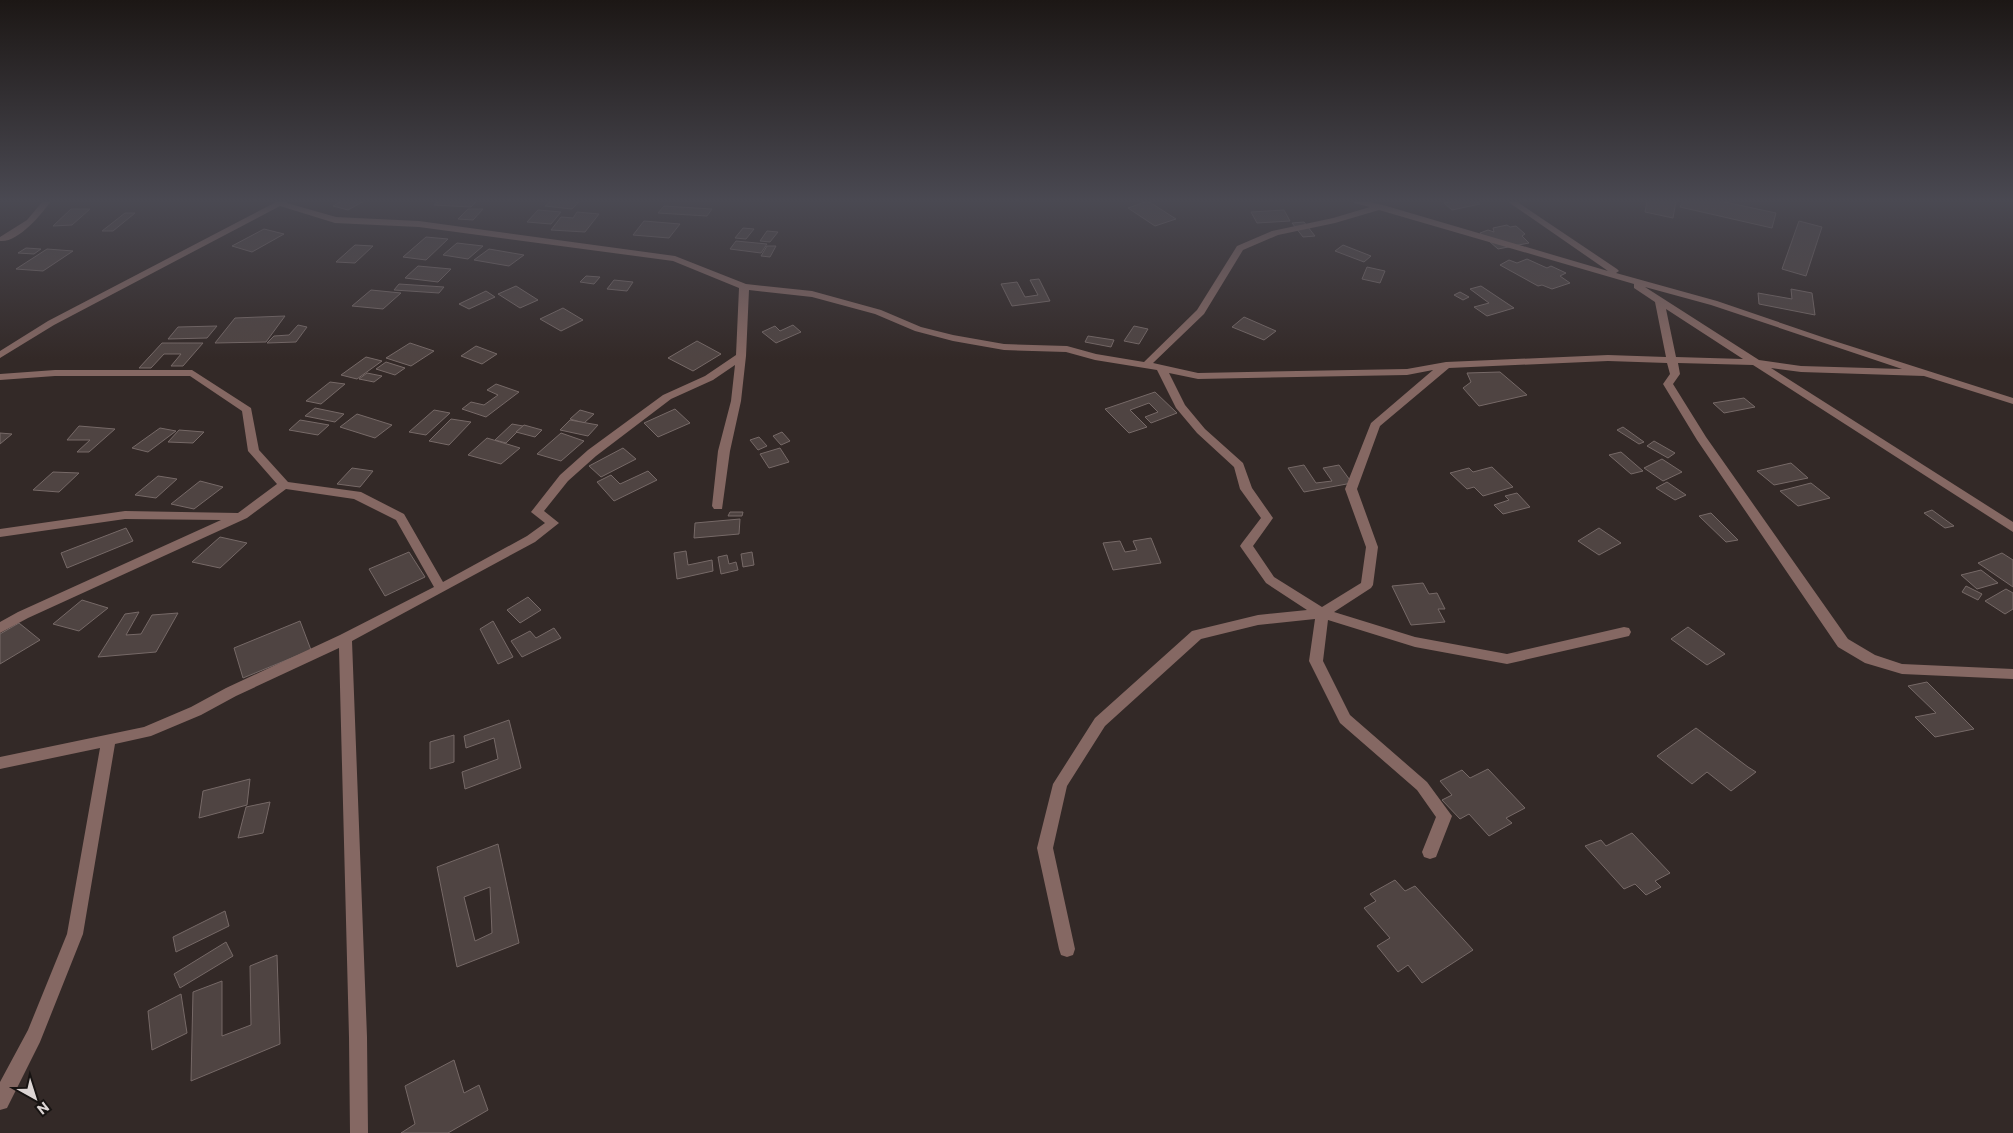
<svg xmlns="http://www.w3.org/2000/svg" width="2013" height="1133" viewBox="0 0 2013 1133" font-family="Commissioner,sans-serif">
<rect width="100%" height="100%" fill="#332927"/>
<g fill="#4f4442" stroke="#766967" fill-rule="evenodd">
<polygon points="342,201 364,201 348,210 333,206"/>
<polygon points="439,201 477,201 471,207 434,205"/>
<polygon points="551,201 565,201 579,202 572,209 545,206"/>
<polygon points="1148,201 1176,219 1155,226 1128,208"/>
<polygon points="1448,201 1481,201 1477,202 1480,204 1452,210 1444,203 1450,202"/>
<polygon points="1647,201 1676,201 1673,218 1645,212"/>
<polygon points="1683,201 1720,201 1776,213 1772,228 1680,207"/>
<polygon points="664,206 712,209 707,216 658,213"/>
<polygon points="71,209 90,209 72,225 53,226"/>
<polygon points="468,209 483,209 473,220 458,219"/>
<polygon points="538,210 561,212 551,224 527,222"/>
<polygon points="1284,210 1290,221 1257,223 1251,212"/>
<polygon points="577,212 599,214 585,232 551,230 561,217 573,218"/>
<polygon points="125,213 135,213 113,231 102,231"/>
<polygon points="644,221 680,224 669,238 633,235"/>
<polygon points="1799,221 1822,227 1806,276 1782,269"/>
<polygon points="1304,222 1315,236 1303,237 1292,223"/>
<polygon points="1507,225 1510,227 1516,226 1525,234 1522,236 1529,243 1498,249 1480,233 1488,230 1494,232 1493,228"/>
<polygon points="743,228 754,229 746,239 735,238"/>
<polygon points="264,229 284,234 252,252 232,246"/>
<polygon points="767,231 778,232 770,242 760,241"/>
<polygon points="426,237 448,239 426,260 403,257"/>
<polygon points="736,241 767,244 761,253 730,249"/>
<polygon points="457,243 483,246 468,259 443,255"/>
<polygon points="355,245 373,246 355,263 336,262"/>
<polygon points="1343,245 1371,256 1364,262 1335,251"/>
<polygon points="767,246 776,246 770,257 761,256"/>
<polygon points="26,248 41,249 34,254 18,253"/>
<polygon points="47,249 73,251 43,271 16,269"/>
<polygon points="489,249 524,255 509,266 474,260"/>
<polygon points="1527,259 1547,268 1551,266 1566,273 1560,276 1570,283 1552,289 1542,285 1538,286 1500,265 1509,260 1517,263"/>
<polygon points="418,266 451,269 438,282 405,278"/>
<polygon points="1367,267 1385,271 1380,283 1362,279"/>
<polygon points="586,276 600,277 594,284 580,282"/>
<polygon points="1039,279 1050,301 1012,306 1001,284 1017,282 1025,297 1038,295 1030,280"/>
<polygon points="614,280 633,282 627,291 607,289"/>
<polygon points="399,284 444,287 439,293 394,290"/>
<polygon points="516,286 538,300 520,308 498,294"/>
<polygon points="1481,286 1514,308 1487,316 1474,307 1489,303 1470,289"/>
<polygon points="1791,289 1812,293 1815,315 1759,304 1758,293 1792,299"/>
<polygon points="371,290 401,293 383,309 352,306"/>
<polygon points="486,291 495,297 469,309 459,304"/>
<polygon points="1460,292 1469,297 1463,300 1454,295"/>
<polygon points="563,308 583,320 561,331 540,319"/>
<polygon points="285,316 266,342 215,343 235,318"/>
<polygon points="1244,317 1276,331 1264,340 1232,327"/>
<polygon points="298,325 307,327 296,342 267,343 274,336 289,335"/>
<polygon points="793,325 801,332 776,343 762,332 775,326 780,331"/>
<polygon points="217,326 207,338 168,339 178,327"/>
<polygon points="1134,326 1148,329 1139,344 1124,341"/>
<polygon points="1088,336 1114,340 1111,347 1085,342"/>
<polygon points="697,341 721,354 693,371 668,358"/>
<polygon points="162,343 203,343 183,366 171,366 181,354 164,354 151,368 139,368"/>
<polygon points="410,343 434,351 411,366 386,358"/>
<polygon points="476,346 497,354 482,364 461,356"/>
<polygon points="366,357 382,361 357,379 341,375"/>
<polygon points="386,362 405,368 395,375 376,369"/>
<polygon points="1500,372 1527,395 1479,406 1463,388 1471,382 1467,373"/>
<polygon points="367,373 382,376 374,382 359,379"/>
<polygon points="330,382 345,384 321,404 306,401"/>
<polygon points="496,384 519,392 486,417 462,409 471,402 484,405 498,395 487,390"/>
<polygon points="1155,392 1177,413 1151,423 1145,417 1158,412 1149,403 1130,410 1147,427 1129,433 1105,409"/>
<polygon points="1744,398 1755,407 1724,413 1713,403"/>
<polygon points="315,408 344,414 335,422 305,416"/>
<polygon points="675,409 690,423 658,437 644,423"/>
<polygon points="434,410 450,413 426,435 409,432"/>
<polygon points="580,410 594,414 584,423 570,419"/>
<polygon points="357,414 392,425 375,438 340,427"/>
<polygon points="451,419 471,422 449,445 429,441"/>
<polygon points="300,420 329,425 318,435 289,430"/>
<polygon points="570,420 598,425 588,436 560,430"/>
<polygon points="512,424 523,426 506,443 495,440"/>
<polygon points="524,425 542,430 535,437 516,432"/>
<polygon points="79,426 115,429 89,452 77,452 90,440 67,440"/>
<polygon points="1623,427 1644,442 1639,444 1617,430"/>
<polygon points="160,428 176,431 148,452 132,448"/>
<polygon points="179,430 204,432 193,443 168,442"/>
<polygon points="782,432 790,441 781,445 773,436"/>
<polygon points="0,433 12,434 0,444"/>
<polygon points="561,433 584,441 561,461 537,454"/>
<polygon points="759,437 767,446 758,450 750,440"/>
<polygon points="487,438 520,448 501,464 468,455"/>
<polygon points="1654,441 1675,453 1668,458 1647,446"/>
<polygon points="623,448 636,459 601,477 589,466"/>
<polygon points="780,448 789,462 769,468 760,454"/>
<polygon points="1621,452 1643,471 1631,474 1609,455"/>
<polygon points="1662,459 1682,472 1663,481 1644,468"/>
<polygon points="1791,463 1808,478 1774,485 1757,471"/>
<polygon points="1304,465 1316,483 1332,481 1323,468 1339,465 1352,483 1304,492 1288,468"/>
<polygon points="1492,467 1513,487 1483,496 1474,487 1467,489 1450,473 1469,468 1473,472"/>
<polygon points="352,468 373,471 360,487 337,484"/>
<polygon points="648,471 657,480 614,501 597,482 611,475 620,484"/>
<polygon points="53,472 79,473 59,492 33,490"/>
<polygon points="158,476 177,479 156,498 135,495"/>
<polygon points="200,481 223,487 194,509 171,504"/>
<polygon points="1667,482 1686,495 1675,500 1656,488"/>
<polygon points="1811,483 1830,498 1798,506 1780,491"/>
<polygon points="1517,493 1530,507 1503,514 1494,505 1509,500 1505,496"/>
<polygon points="1932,510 1954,526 1945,528 1924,513"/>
<polygon points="730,512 743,512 742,516 728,516"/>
<polygon points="1711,513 1738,540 1726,542 1699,516"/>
<polygon points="740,519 739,534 694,538 695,523"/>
<polygon points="126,528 133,541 67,568 61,553"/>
<polygon points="1599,528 1621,543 1599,555 1578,541"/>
<polygon points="220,537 247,543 220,568 192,562"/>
<polygon points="1151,538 1161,563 1113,570 1103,543 1120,541 1125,552 1137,550 1133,541"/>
<polygon points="686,551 688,565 712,560 713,571 677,579 674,553"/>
<polygon points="409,552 425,577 385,596 369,569"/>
<polygon points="752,552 754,565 743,567 741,554"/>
<polygon points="2002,553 2013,560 2013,587 1978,563"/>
<polygon points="727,555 729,564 736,562 738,570 721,574 718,557"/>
<polygon points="1981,570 1998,583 1977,589 1961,575"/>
<polygon points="1423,583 1429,594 1437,593 1445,609 1438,609 1445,622 1411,625 1392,586"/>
<polygon points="1966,586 1982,594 1978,600 1962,592"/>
<polygon points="2006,589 2013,593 2013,609 2005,614 1985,601"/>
<polygon points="528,597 541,610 520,623 507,610"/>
<polygon points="82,600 108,608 79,631 53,624"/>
<polygon points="139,612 126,635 141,634 152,615 178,613 156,652 98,657 125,614"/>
<polygon points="300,621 311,650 243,678 234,648"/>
<polygon points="493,621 513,657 498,664 480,629"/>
<polygon points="19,623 40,640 0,664 0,634"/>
<polygon points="1688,627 1725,654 1707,665 1671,639"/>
<polygon points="554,628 561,638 522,657 511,641 530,631 536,638"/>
<polygon points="1927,682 1974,729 1935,737 1915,717 1936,713 1908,686"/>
<polygon points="509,720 521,768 465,789 462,772 498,759 494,738 466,748 464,736"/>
<polygon points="1696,728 1748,767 1756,772 1731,791 1707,772 1692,784 1657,756"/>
<polygon points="454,735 454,762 430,769 430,742"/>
<polygon points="1488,769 1525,808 1506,818 1512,823 1489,836 1469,814 1460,819 1442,800 1452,795 1440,781 1462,770 1470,778"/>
<polygon points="250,779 247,805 199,818 203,791"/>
<polygon points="270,802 263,833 238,838 246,807"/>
<polygon points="1632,833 1670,873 1655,881 1661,887 1646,895 1635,884 1624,889 1585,846 1601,840 1606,846"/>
<path d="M498,844L519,943L457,967L437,867ZM490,887L492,933L475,941L464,897Z"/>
<polygon points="1395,880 1405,891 1415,886 1473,950 1422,983 1408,965 1398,972 1377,946 1390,938 1364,908 1376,901 1370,894"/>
<polygon points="225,911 229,926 176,952 173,937"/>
<polygon points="226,942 233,956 180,988 174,974"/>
<polygon points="277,955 280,1044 191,1081 193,992 222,981 222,1036 251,1025 250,966"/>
<polygon points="181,994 187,1033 152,1050 148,1011"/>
<polygon points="454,1060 464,1093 479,1085 488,1110 448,1133 401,1133 415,1124 405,1086"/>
</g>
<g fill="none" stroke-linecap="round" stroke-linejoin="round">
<g fill="#856863" fill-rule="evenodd">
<path d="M43,201H51C42,214 18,243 0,241V237L27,220Z"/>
<path d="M278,201H288L287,203L336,217L419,221L675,256L746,284L812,291L881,310L921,327L953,335L1004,344L1067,346L1096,354L1144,362L1197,310L1237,246L1272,231L1333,218L1370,207L1354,203L1353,201H1365L1383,205L1608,271L1507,201H1516L1617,269L1619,271L1616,273L1717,301L1825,338L2013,398V404L1924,376L1801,372L1771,368L2013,522V532L1753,365L1678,363L1680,374L1673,384L1706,437L1848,639L1875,655L1902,664L2013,669V679L1902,674L1865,663L1838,647L1697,440L1663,384L1670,374L1667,363L1608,361L1449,368L1380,426L1357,489L1378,547L1373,585L1371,588L1334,612L1415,637L1507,654L1624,627L1629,628L1631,632L1629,636L1507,664L1415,647L1328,620L1323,661L1350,715L1427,782L1452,816L1436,857L1430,859L1424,857L1422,852L1436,817L1417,790L1340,723L1309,661L1315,619L1258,625L1201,639L1105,726L1067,786L1053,848L1075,949L1073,955L1067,957L1061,955L1059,949L1037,848L1053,784L1095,718L1192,631L1258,615L1307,610L1266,583L1242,549L1240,546L1242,543L1261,518L1240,489L1234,467L1197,433L1176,408L1157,370L1095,360L1066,352L1004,350L953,341L915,331L875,314L812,297L749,290L746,356L741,401L730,451L722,509H714L712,506L718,451L731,401L735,365L713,380L671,399L596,456L568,481L544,511L559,523L535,542L352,641L367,1037L368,1133H350L349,1037L339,648L236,696L201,715L151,736L115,744L83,934L40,1042L7,1108L0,1110V1082L28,1030L67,934L100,748L0,769V757L144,727L191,707L226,688L340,635L434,587L396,520L354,499L286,489L247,518L28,618L0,633V622L18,612L221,520L125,519L0,537V529L125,511L238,513L277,484L248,451L242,411L190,376H55L0,380V374L55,370H192L251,408L259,450L288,482L361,492L404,514L443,582L527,536L545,523L531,512L560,475L588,450L663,395L705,376L736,355L739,288L673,261L419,227L335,223L280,206L54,325L0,358V351L48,321ZM1379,210L1634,284V288L1655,302L1666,357L1608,355L1446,362L1407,369L1198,373L1153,363L1204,314L1243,250L1278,235L1335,223ZM1645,287L1711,305L1902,369L1801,366L1759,360ZM1666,309L1743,359L1676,357ZM1433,370L1371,423L1345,489L1366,547L1361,583L1322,607L1274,577L1253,546L1273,518L1252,488L1243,463L1205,429L1185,405L1169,373L1198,379L1407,375Z"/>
</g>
</g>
<linearGradient id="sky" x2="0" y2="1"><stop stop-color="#1c1715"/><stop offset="0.56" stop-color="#4a4952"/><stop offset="1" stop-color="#4a4952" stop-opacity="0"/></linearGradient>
<rect width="2013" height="359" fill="url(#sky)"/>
<g transform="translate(35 1098) rotate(141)" stroke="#171312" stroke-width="4" paint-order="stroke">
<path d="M0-4L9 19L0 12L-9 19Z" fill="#dcd5d4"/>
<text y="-8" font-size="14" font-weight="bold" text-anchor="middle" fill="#dcd5d4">N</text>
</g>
</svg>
